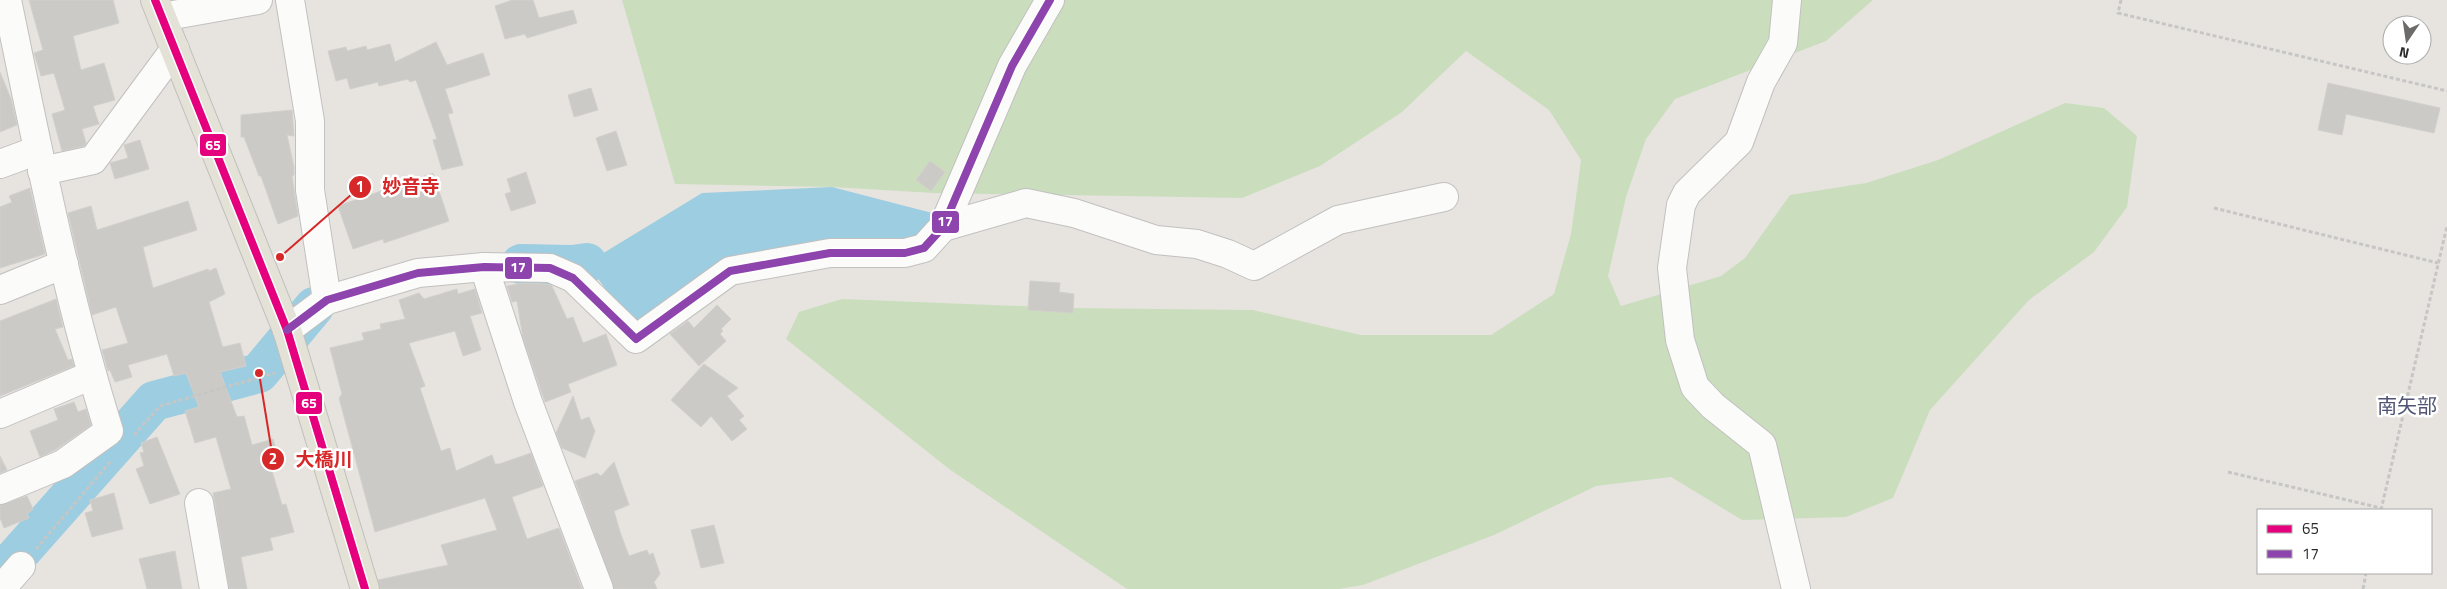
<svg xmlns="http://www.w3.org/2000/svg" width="2447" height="589" viewBox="0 0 2447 589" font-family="'Titillium Web','Noto Sans JP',sans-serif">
<rect width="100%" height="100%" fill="#e7e4e0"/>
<polygon fill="#cadebd" points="622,0 1873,0 1826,41 1675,99 1646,139 1626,197 1608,276 1621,306 1721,276 1745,258 1790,195 1866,183 1938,160 2065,103 2104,108 2137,136 2127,207 2094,252 2029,300 1930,410 1893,498 1846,517 1742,520 1671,477 1596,486 1494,535 1363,585 1339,589 1127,589 949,469 786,339 799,312 842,299 1070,308 1253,310 1361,335 1491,335 1554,294 1571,234 1581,160 1549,110 1466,51 1402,112 1320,166 1242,198 933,193 832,187 675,184"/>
<polygon fill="#9dcde0" points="832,187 936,214 922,243 728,266 637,334 587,263 702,193"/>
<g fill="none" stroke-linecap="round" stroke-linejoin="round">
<g stroke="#9dcde0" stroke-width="40">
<polyline points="521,264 572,265 587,263"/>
<polyline points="0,575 154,401 259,373 314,307"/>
</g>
</g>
<g fill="#cccac7" stroke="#d2d0cc">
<polygon points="29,0 113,0 119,23 73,36 81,70 104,63 115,100 93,106 99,124 82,129 86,143 84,146 62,151 52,114 65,110 54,73 41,76 34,53 43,50"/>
<polygon points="512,0 533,0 539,18 573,10 577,23 527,38 525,34 505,39 495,6"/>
<polygon points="436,42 447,65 483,53 490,75 445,89 453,113 448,114 463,165 442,170 433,140 437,139 416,80 410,82 408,79 379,86 378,82 350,89 347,78 336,81 328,51 346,47 347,51 366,46 367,50 390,44 395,62"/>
<polygon points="0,72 11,99 17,125 0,132"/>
<polygon points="2328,83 2440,108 2434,133 2346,114 2342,135 2318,130"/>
<polygon points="591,88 598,110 574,117 568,95"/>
<polygon points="292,110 294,136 287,135 294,167 294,175 292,176 298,216 278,224 261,176 259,176 244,137 241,137 241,115"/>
<polygon points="616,131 627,165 607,171 596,138"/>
<polygon points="140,140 149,169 115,179 110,163 128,158 124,145"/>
<polygon points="930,161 945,172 931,191 916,180"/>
<polygon points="526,172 536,203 511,211 505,194 511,192 507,179"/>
<polygon points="433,173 449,221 384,243 383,239 353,249 338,206"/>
<polygon points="30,188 45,254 0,268 0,207 12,202 9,196"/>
<polygon points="188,201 197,230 143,247 153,288 208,269 209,271 216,268 225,294 209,302 222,345 223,347 240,343 246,366 220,372 237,417 244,416 252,445 273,439 282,468 272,471 282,505 286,504 294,532 270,538 273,550 241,557 247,589 229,589 213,493 231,489 216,437 195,443 185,411 199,407 186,373 174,376 167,354 128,365 132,377 115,382 110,370 108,371 102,350 128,343 116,307 92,315 68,213 91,206 97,230"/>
<polygon points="1030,281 1060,283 1059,292 1074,294 1073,313 1028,310"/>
<polygon points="523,283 547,284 552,286 567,319 573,317 583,343 606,334 617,365 568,384 571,392 545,402 523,338 517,301 512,302 507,286"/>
<polygon points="457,289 458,294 475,289 482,313 470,316 481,350 463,356 455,331 409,343 425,386 420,388 441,451 450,448 456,471 492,455 495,464 499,464 531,453 543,486 512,497 527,539 559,528 582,589 380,589 378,580 448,565 441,545 497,530 485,498 375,532 339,398 342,394 330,348 364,340 362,333 381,329 380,324 405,319 399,300 419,293 424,299"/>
<polygon points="56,299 63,327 55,329 68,360 72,359 74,366 0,396 0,321"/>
<polygon points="717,305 731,319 721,329 723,331 720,334 726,341 699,366 670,334 688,321 694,328"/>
<polygon points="704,364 738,388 727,396 744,416 739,420 747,429 732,441 711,416 701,427 671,400"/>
<polygon points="573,396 581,420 589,417 595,431 585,458 562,448 556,433"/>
<polygon points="74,402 78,412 86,409 91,425 55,450 40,457 30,431 58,420 54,409"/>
<polygon points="157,437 180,494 150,504 136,469 144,466 140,453 144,452 141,443"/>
<polygon points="0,456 7,470 0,473"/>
<polygon points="614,462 629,505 614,511 620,532 629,556 647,550 649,555 653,553 660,574 654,582 657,589 614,589 575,481 597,473 601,476"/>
<polygon points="114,493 123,529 92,537 85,513 93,511 90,500"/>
<polygon points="27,496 33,509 27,514 29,518 4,528 0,518 0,505"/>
<polygon points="714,525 724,563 701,568 691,530"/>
<polygon points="175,551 182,589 147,589 139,559"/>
</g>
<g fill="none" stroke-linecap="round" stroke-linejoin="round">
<g stroke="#c2c0c0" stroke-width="30">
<g id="minor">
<polyline points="290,0 310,121 310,190 327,300"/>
<polyline points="1787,0 1783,43 1761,82 1739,142 1687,193 1681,205 1672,268 1680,340 1695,387 1713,406 1762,445 1796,589"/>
<polyline points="162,17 258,0"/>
<polyline points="0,164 38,150"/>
<polyline points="42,171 93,160 175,49"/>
<polyline points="943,227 1026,203 1074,213 1156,240 1197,244 1228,254 1254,266 1338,220 1444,197"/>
<polyline points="484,267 528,402 599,589"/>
<polyline points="0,290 64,264"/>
<polyline points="287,330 327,300 418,273 484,267 550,268 573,278 636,339 730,271 830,253 905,253 924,248 943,227 1012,66 1050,0"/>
<polyline points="0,414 92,375"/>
<path d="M0,490L63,464L109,431C65,290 37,145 7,0"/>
<polyline points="199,503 214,589"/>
<polyline points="1,589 21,566"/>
</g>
</g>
<g stroke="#bfbfbd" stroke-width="30">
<polyline id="major" points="155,0 287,330 365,589"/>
</g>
<g stroke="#c6c6c5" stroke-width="3" stroke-dasharray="4 2.5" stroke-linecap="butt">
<polyline points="2121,0 2118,13 2447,91"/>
<polyline points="2214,208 2438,263"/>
<polyline points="134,435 160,406 275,373"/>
<polyline points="2228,472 2381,508"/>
<polyline points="2381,510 2447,226"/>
<polyline points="36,549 110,462"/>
<polyline points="2363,589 2366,573"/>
</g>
<use href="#minor" stroke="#fbfbfa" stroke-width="28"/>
<use href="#major" stroke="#e4e1d6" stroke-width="28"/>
<g stroke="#fff" stroke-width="11">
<polyline id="bus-1" points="155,0 287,330 365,589"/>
</g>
<g stroke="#fff" stroke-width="11">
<polyline id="bus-2" points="287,330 327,300 418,273 484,267 550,268 573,278 636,339 730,271 830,253 905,253 924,248 943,227 1012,66 1050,0"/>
</g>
<use href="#bus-1" stroke="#e5007d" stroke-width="8"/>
<use href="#bus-2" stroke="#8e44ad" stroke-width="8"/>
</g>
<g text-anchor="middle" stroke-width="5" stroke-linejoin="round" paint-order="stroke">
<g font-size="20" fill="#505575" stroke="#fff">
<text x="2407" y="413">南矢部</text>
</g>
</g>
<path fill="none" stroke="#d62828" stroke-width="2" d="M280 257L360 187M259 373L273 459"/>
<g fill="#d62828" stroke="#fff" stroke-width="2">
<circle cx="280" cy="257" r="5"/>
<circle cx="259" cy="373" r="5"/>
<circle cx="360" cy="187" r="12"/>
<circle cx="273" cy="459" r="12"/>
</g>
<g font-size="15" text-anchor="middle" font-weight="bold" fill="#fff">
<text x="360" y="192">1</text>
<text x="273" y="464">2</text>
</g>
<g font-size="19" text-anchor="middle" font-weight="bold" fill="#d62828" stroke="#fff" stroke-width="5" stroke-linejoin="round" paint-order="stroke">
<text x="411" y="193">妙音寺</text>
<text x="324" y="466">大橋川</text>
</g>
<g stroke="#fff" stroke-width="2">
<rect x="199" y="133" width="28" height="24" rx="5" fill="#e5007d"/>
<rect x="931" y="210" width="29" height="24" rx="5" fill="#8e44ad"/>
<rect x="504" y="256" width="29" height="24" rx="5" fill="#8e44ad"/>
<rect x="295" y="391" width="28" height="24" rx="5" fill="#e5007d"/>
</g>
<g font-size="14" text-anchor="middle" font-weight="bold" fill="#fff">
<text x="213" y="150">65</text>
<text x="945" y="226">17</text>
<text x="518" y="272">17</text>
<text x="309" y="408">65</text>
</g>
<rect x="2257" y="509" width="175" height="65" fill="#ffffff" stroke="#aaaaaa"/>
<rect x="2267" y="525" width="25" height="8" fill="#e5007d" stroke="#aaaaaa"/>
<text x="2302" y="534" font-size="15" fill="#2a2a2a">65</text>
<rect x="2267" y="550" width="25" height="8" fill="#8e44ad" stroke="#aaaaaa"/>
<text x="2302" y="559" font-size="15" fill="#2a2a2a">17</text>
<g transform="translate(2407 40) rotate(193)"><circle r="24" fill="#ffffff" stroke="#aaaaaa"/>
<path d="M0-4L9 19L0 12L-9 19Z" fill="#6c6b6a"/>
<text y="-8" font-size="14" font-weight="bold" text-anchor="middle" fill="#2a2a2a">N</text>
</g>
</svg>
